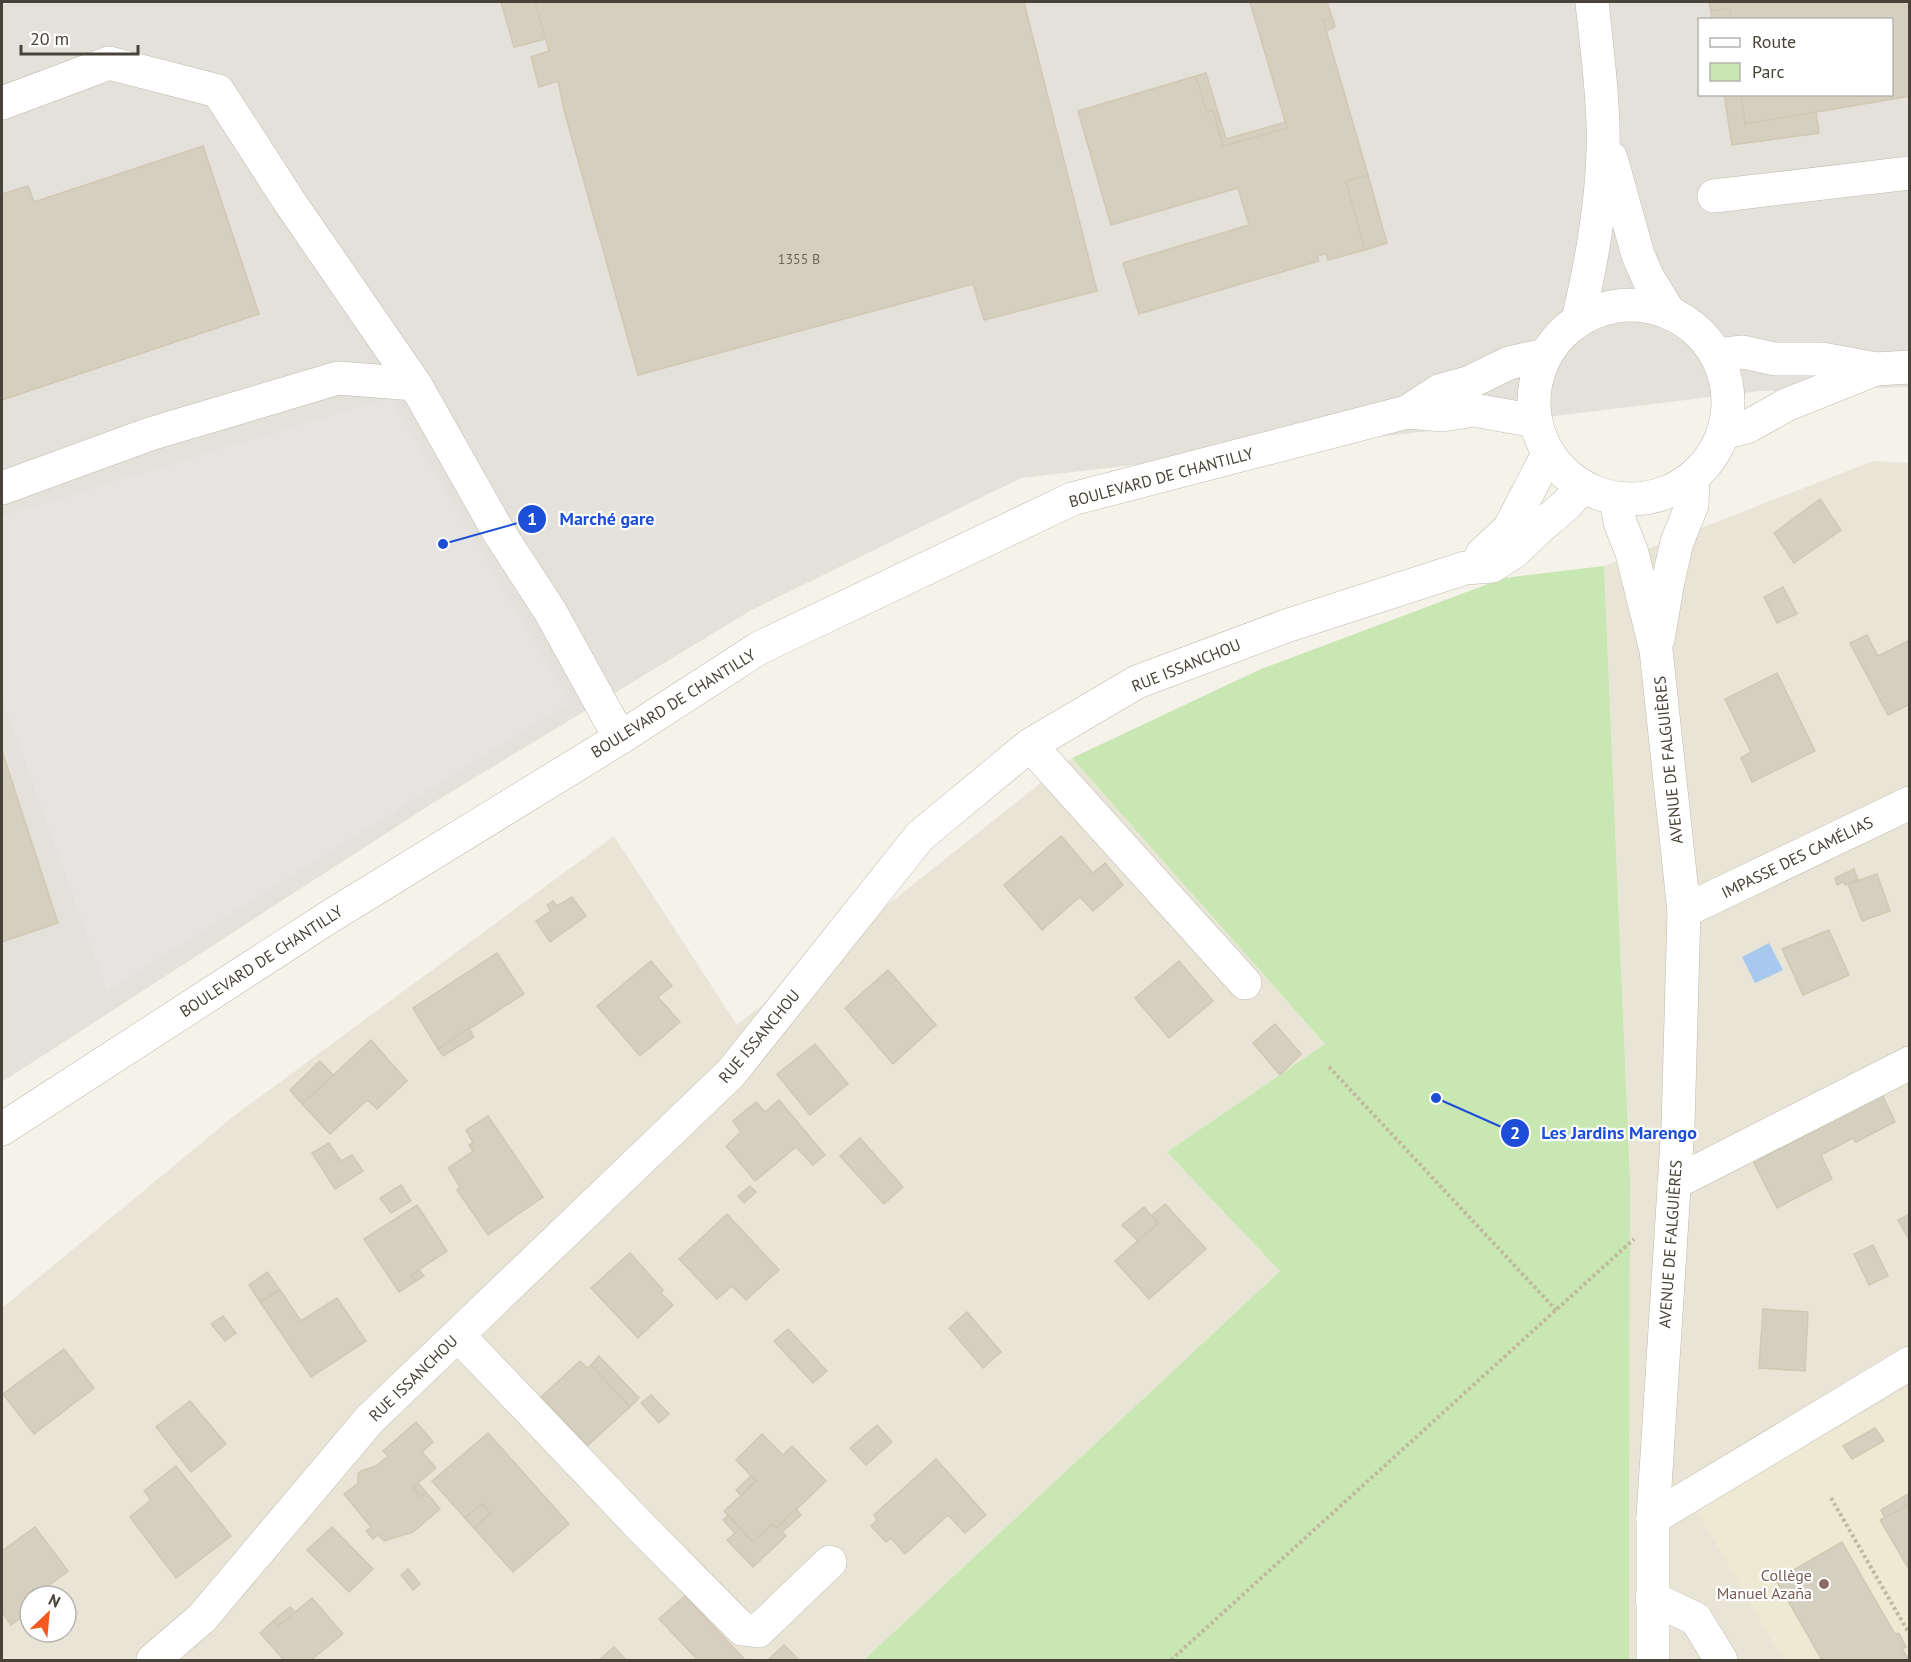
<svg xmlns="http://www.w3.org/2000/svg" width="1911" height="1662" viewBox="0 0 1911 1662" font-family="'PT Sans',sans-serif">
<rect width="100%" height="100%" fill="#f4f2e9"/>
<g fill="#e8e5d7" fill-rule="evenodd">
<polygon points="1873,461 1909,463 1909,1660 1629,1660 1630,1179 1604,566"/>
<path d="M1072,758L1325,1044L1167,1152L1281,1270L864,1660H2V1308L234,1116L614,836L737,1025ZM30,1596H66V1632H30Z"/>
</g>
<path fill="#e4e1da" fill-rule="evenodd" d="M2,2H1909V387L1760,391L1472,426L1021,478L750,611L433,803L2,1082ZM1700,20H1892V94H1700Z"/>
<polygon fill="#ede9d3" points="1909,1387 1909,1660 1783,1660 1695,1508"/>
<polygon fill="#c9e7b3" points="1604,566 1630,1179 1629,1660 864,1660 1280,1271 1167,1152 1325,1044 1072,758 1261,669 1504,578"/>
<polygon fill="#e6e4e1" points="390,397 570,702 107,991 2,697 2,516"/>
<polygon fill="#a7c9ef" points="1769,943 1783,970 1755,983 1742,957"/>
<g fill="#d5cfbf" stroke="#d0c8b2" stroke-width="1.5">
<polygon points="501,2 535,2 546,39 514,47"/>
<polygon points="535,2 1024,2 1097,291 984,320 973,284 638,375 564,110 558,81 539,87 531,57 549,51"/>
<polygon points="1250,2 1327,2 1332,17 1323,20 1368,175 1346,181 1365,250 1328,260 1326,254 1317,256 1319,261 1139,314 1123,263 1249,225 1238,188 1111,225 1078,111 1196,76 1207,112 1213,110 1223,146 1287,128"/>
<polygon points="1709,2 1910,2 1910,96 1745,124 1741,94 1892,94 1892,20 1731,20 1730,8 1711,11"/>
<polygon points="1730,8 1731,20 1712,20 1711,11"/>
<polygon points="1332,17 1335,27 1326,31 1323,20"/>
<polygon points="1206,73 1226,139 1286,122 1287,128 1223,146 1213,110 1207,112 1196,76"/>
<polygon points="1724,94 1741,94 1745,124 1816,112 1819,133 1732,145"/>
<polygon points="203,146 259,314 2,400 2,194 28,186 34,202"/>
<polygon points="1368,175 1387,243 1365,250 1346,181"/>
<polygon points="1820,499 1841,530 1794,563 1774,533"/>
<polygon points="1783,587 1797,614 1777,623 1764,597"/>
<polygon points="1867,635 1878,656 1910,640 1910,704 1888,715 1850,643"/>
<polygon points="1777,673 1815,751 1752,782 1741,758 1751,752 1725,699"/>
<polygon points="2,751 58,923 2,942"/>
<polygon points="1061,836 1093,873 1105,863 1123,885 1093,911 1080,897 1042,930 1004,885"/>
<polygon points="1854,869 1858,880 1845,885 1844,882 1837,885 1835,878"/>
<polygon points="1877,874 1890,911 1862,921 1848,884"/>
<polygon points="572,897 586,916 550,942 536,921 551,911 547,905 553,901 557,906"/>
<polygon points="1829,930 1849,975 1803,995 1782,949"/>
<polygon points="497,953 524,994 438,1049 413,1008"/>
<polygon points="651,961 672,986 658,997 680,1022 640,1056 597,1006"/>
<polygon points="1179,961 1213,1001 1169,1038 1135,998"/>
<polygon points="888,970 936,1025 893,1064 845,1008"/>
<polygon points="1275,1024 1301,1054 1280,1075 1253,1043"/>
<polygon points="469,1028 474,1037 443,1056 438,1049"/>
<polygon points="371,1040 407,1081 377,1109 367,1100 330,1134 302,1104"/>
<polygon points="815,1044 848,1084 810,1115 777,1074"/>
<polygon points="320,1061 333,1075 302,1104 290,1090"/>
<polygon points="1882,1094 1895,1122 1856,1142 1853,1138 1821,1155 1832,1179 1777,1208 1754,1163"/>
<polygon points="779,1100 825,1155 813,1165 796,1147 755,1181 726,1146 741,1132 733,1121 756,1102 765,1112"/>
<polygon points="488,1116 543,1197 488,1235 457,1190 460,1187 448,1168 473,1151 469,1145 473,1143 466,1130"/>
<polygon points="860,1138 903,1187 884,1204 840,1156"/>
<polygon points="329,1143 341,1161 352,1155 363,1171 335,1189 312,1153"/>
<polygon points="401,1185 411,1201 391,1213 380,1198"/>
<polygon points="750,1186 756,1192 744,1203 738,1196"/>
<polygon points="1165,1204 1206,1249 1149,1299 1115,1261 1158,1223 1151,1216"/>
<polygon points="417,1205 447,1251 411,1275 416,1281 399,1292 364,1239"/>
<polygon points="1144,1207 1158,1223 1138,1241 1122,1225"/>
<polygon points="727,1214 779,1270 746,1300 732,1286 717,1299 679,1259"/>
<polygon points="1910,1214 1910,1241 1898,1220"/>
<polygon points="1873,1245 1888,1276 1869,1285 1854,1254"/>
<polygon points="630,1253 663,1290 661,1293 673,1305 638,1338 591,1288"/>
<polygon points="419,1270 424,1276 416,1281 411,1275"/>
<polygon points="267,1272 280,1290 260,1302 249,1285"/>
<polygon points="280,1290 301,1321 337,1298 366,1341 311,1377 260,1302"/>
<polygon points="1763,1309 1808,1312 1805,1371 1759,1368"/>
<polygon points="967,1312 1001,1352 983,1368 949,1328"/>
<polygon points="223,1316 236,1333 225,1341 211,1324"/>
<polygon points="788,1329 827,1371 813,1383 774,1341"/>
<polygon points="64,1349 94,1388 34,1434 3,1394"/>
<polygon points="599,1356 639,1398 630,1407 591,1365"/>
<polygon points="580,1361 587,1368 591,1365 630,1407 587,1446 541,1397"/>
<polygon points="651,1395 669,1414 659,1423 641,1403"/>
<polygon points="190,1401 226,1444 191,1472 156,1427"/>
<polygon points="416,1422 433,1442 422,1452 436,1468 413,1487 421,1497 426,1492 440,1509 413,1532 384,1541 378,1535 373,1539 366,1531 371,1527 344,1494 358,1483 358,1474 361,1471 376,1466 388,1456 383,1451"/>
<polygon points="877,1425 892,1442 866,1465 850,1448"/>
<polygon points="1875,1428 1884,1441 1852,1459 1843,1446"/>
<polygon points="488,1433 569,1524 513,1572 474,1528 490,1513 482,1504 465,1518 432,1481"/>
<polygon points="762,1434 783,1455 792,1446 826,1481 777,1528 772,1524 753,1542 724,1511 756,1481 736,1460"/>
<polygon points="936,1459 986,1515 965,1533 948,1515 905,1554 891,1538 886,1542 871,1526 877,1520 874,1515"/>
<polygon points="176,1466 231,1536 176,1578 130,1517 151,1500 144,1491"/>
<polygon points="751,1476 756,1481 741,1496 736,1490"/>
<polygon points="418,1483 426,1492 421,1497 413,1487"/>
<polygon points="1910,1493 1910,1504 1885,1518 1881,1510"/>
<polygon points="482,1504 490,1513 474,1528 465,1518"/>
<polygon points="1910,1504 1910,1571 1880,1520"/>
<polygon points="796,1509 801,1515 782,1532 786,1536 753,1567 727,1540 735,1533 723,1520 728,1515 753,1542 772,1524 777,1528"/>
<polygon points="35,1527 68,1571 34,1596 30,1596 30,1611 11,1625 2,1612 2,1551"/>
<polygon points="332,1527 373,1569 349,1592 307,1550"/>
<polygon points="1842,1542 1895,1634 1899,1633 1906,1647 1902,1649 1909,1660 1822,1660 1776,1580"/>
<polygon points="408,1569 420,1584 413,1590 401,1575"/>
<polygon points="685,1596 745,1660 698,1660 659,1619"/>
<polygon points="312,1598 343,1634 311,1660 284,1660 260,1633 273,1621 278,1626"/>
<polygon points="290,1607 295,1612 278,1626 273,1621"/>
<polygon points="784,1645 799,1660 768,1660"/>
<polygon points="614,1647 626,1660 599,1660"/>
</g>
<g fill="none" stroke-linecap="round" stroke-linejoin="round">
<g stroke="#bfbbac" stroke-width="34">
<g id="minor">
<polyline points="2,103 109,63 218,91 289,201 415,384"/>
<polyline points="1611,158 1638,255 1648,278 1669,312"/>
<polyline points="1714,196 1910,173"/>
<circle cx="1631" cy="402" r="97"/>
<path d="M1578,320C1593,257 1605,190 1603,125C1602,84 1596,42 1592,2"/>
<polyline points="1716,355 1743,352 1775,359 1822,359 1876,369 1910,367"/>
<polyline points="1407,412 1439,391 1468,383 1509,363 1545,355"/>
<polyline points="1723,433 1747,427 1786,405 1876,369"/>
<polyline points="2,488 150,434 338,378 415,384 498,531 550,611 620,738"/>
<polyline points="1616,499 1620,522 1632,553 1656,650 1684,911 1678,1125 1653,1518 1653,1660"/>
<polyline points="1482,554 1509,529 1548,454"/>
<polyline points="1658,639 1668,581 1677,542 1692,505 1693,478"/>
<polyline points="1030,745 1245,983"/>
<polyline points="1684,911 1910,803"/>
<polyline points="2,1129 326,919 620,738 759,648 1072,499 1407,412 1443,415 1474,410 1535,421"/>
<polyline points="1674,1183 1910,1063"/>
<polyline points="458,1335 642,1528 742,1629 758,1631 830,1562"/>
<polyline points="1653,1518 1910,1363"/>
<polyline points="1652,1598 1696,1619 1721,1660"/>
<polyline points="153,1660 202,1618 370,1419 731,1073 920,836 1030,745 1137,682 1286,626 1465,568 1492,566 1514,552 1540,527 1565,506 1582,487"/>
</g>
</g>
<g stroke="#c1b89d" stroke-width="4" stroke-dasharray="3 3" stroke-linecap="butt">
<polyline points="1329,1067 1556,1310"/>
<polyline points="1831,1498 1910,1635"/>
<polyline points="1171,1660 1634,1239"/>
</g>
<use href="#minor" stroke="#fff" stroke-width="33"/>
</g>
<circle fill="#8d6e63" stroke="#fff" stroke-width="2" cx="1824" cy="1584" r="6"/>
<g text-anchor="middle" stroke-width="4.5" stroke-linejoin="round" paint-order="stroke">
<g font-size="14" fill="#6b665a">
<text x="799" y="264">1355 B</text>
</g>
<g font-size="16" fill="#484338" stroke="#fff">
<text transform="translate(1161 477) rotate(-15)" y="6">BOULEVARD DE CHANTILLY</text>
<text transform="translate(1186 665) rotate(-22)" y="6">RUE ISSANCHOU</text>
<text transform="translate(673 703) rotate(-32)" y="6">BOULEVARD DE CHANTILLY</text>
<text transform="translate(1668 760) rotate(-96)" y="6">AVENUE DE FALGUIÈRES</text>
<text transform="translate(1797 857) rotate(-26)" y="6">IMPASSE DES CAMÉLIAS</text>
<text transform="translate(261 961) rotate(-33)" y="6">BOULEVARD DE CHANTILLY</text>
<text transform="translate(759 1036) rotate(-50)" y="6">RUE ISSANCHOU</text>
<text transform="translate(1670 1244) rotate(-86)" y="6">AVENUE DE FALGUIÈRES</text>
<text transform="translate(413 1378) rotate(-44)" y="6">RUE ISSANCHOU</text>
</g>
<g font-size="16" fill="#785e54" stroke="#fff" text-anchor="end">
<text x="1812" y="1581">Collège<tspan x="1812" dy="18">Manuel Azaña</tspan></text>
</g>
</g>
<path fill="none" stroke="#1d4ed8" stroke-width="2" d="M443 544L532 519M1436 1098L1515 1133"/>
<g fill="#1d4ed8" stroke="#fff" stroke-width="2">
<circle cx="443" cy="544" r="6"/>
<circle cx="1436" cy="1098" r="6"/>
<circle cx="532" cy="519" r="15"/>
<circle cx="1515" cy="1133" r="15"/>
</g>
<g font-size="18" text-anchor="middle" font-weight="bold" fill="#fff">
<text x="532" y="525">1</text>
<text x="1515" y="1139">2</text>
</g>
<g font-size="18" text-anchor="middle" font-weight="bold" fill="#1d4ed8" stroke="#fff" stroke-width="4.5" stroke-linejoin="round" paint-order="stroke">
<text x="607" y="525">Marché gare</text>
<text x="1619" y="1139">Les Jardins Marengo</text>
</g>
<rect width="1911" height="1662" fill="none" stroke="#484338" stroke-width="6"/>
<rect x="1698" y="18" width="195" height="78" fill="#ffffff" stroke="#b6b4af" stroke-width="1.5"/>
<rect x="1710" y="38" width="30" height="9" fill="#ffffff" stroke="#b6b4af" stroke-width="1.5"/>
<text x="1752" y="48" font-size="18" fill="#484338">Route</text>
<rect x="1710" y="63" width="30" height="18" fill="#c9e7b3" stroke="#b6b4af" stroke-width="1.5"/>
<text x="1752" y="78" font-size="18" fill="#484338">Parc</text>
<g transform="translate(48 1614) rotate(26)"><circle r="28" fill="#ffffff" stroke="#b6b4af" stroke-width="1.5"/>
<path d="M0-4.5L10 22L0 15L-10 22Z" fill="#f45a20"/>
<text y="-9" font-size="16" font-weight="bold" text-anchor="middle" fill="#484338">N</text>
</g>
<path d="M21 45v9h117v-9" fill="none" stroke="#484338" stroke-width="3"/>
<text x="30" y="45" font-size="18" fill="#484338" stroke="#ffffff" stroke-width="4.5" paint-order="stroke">20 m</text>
</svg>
